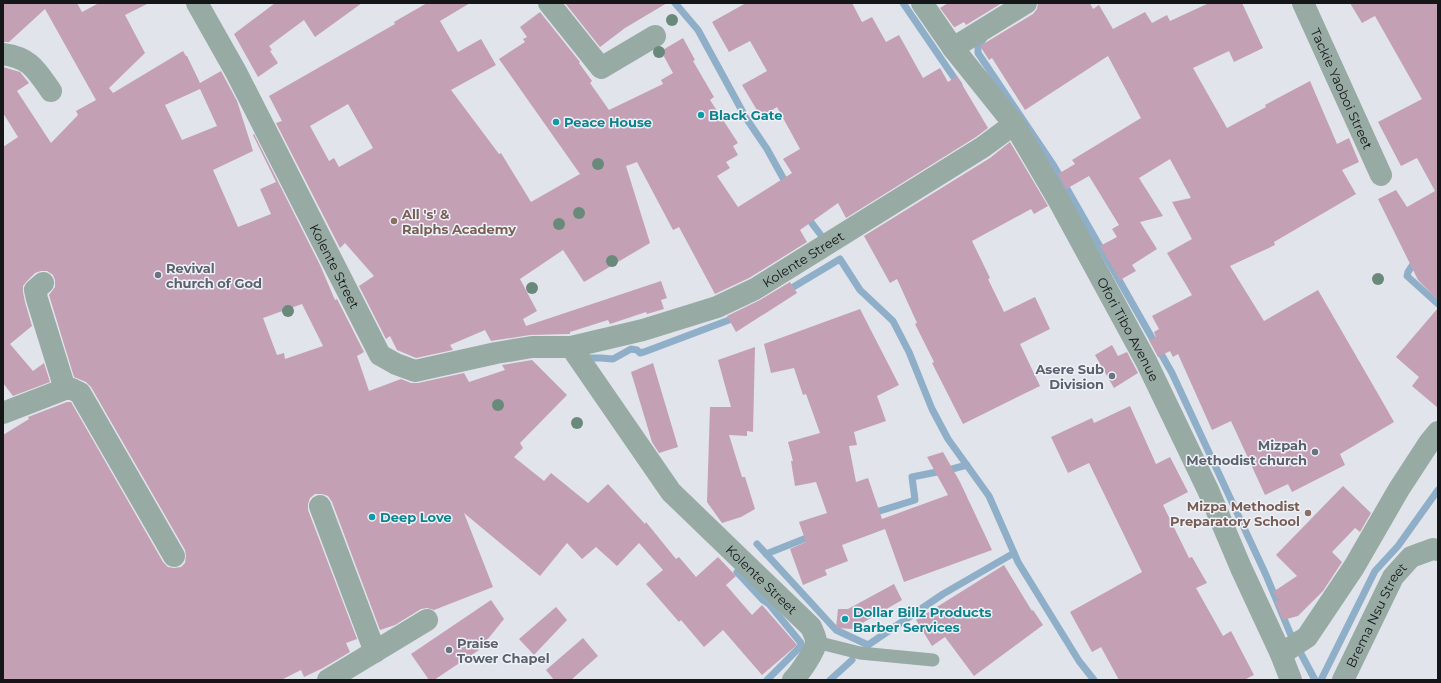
<svg xmlns="http://www.w3.org/2000/svg" width="1441" height="683" viewBox="0 0 1441 683" font-family="Montserrat,sans-serif">
<rect width="100%" height="100%" fill="#e1e4eb"/>
<g fill="none" stroke-linecap="round" stroke-linejoin="round">
<g stroke="#8fafc9" stroke-width="7">
<polyline points="675,3 698,30 746,118 767,149 788,187"/>
<polyline points="903,3 959,85"/>
<polyline points="984,38 978,47 978,53 1054,166 1172,373 1266,575 1290,633 1315,680"/>
<polyline points="805,214 823,238"/>
<polyline points="1416,260 1408,272 1407,276 1438,304"/>
<polyline points="785,292 840,259 860,290 893,321 909,352 932,409 948,439 989,496 1018,562 1079,661 1094,680"/>
<polyline points="582,358 601,358 613,359 631,349 637,350 640,353 644,352 737,317"/>
<polyline points="870,514 915,500 912,477 952,469 967,465"/>
<polyline points="757,544 836,630 868,645 943,594 1014,553"/>
<polyline points="766,554 814,535"/>
<polyline points="737,572 763,600 769,604 801,643 800,647 767,680"/>
<polyline points="830,680 852,660"/>
<polyline points="1321,680 1375,571 1398,546 1438,490"/>
</g>
</g>
<g fill="#c4a0b4" fill-rule="evenodd">
<path d="M3,3H77L82,12L99,3H149L125,15L145,53L109,88L113,93L183,51L186,56H187L200,83L221,71L237,101L253,151L213,170L238,227L271,214L260,189L276,182L253,135L254,134L320,265L335,300L337,299L364,352L357,356L369,391L401,379L411,383H418L464,373L469,382L505,370L502,365L532,360L567,395L520,443L523,448L514,457L544,481L551,473L588,503L608,484L645,524L646,522L676,559L679,557L696,577L718,557L736,576L726,585L752,615L762,605L797,645L762,675L723,630L704,647L681,620L679,622L646,584L663,570L639,543L617,566L596,547L582,559L567,543L540,576L464,513L493,587L434,610L427,608L421,609L395,625L380,630L332,502L328,496L322,494H315L310,498L308,504V510L357,639L346,643L350,652L323,668L304,677L301,670L281,680H3V435L29,419L28,417L67,402H71L163,562L168,567L174,568L181,567L185,563L186,556L185,550L91,387L86,382L74,377L49,295L55,287V280L53,275L47,271H41L35,273L27,281L23,286V292L25,302L32,326L10,344L33,371L44,363L50,382L13,396L3,383V147L18,137L3,113V67L20,72L29,83L17,91L51,143L78,115L76,111L96,100L45,9L9,42H3ZM200,89L217,126L182,140L165,105ZM302,304L323,346L285,359L284,353L277,355L263,318Z"/>
<polygon points="275,3 362,3 315,37 304,20 269,46 272,50 270,51 278,63 258,77 234,34"/>
<path d="M427,3H470L440,21L458,52L481,39L496,65L451,90L499,154L501,153L531,202L580,174L499,59L525,42L523,39L527,37L520,27L540,12L580,62L579,63L592,81L590,83L609,110L663,84L661,80L673,73L661,51L683,38L695,60L693,61L714,97L710,100L738,143L733,146L738,155L726,162L730,168L717,176L738,207L792,173L783,159L800,149L777,107L761,117L742,85L767,71L750,41L729,52L712,22L746,3H852L862,22L872,17L886,42L899,35L923,78L940,68L948,82L957,76L988,128L976,137L846,218L838,203L800,230L807,242L749,278L715,294L679,227L673,230L637,162L626,166L650,243L584,282L563,250L520,279L537,311L523,319L526,326L661,281L667,298L661,300L664,309L647,314L646,312L610,324L608,320L570,332V334L530,335L491,341L485,330L450,345L453,350L416,358L397,350L390,336L386,339L359,286L374,276L345,243L340,248L276,123L282,121L269,96L395,24L394,22ZM348,104L373,148L339,167L334,158L329,161L310,126Z"/>
<polygon points="565,3 667,3 625,28 600,47"/>
<polygon points="948,3 1002,3 966,25 964,22 955,27 954,27 940,8"/>
<polygon points="1038,3 1090,3 1093,9 1099,5 1113,29 1145,12 1152,23 1167,15 1170,21 1209,3 1242,3 1263,48 1234,62 1229,51 1193,68 1227,128 1266,107 1265,105 1310,81 1337,144 1349,138 1359,162 1342,170 1356,194 1274,242 1275,245 1230,266 1264,321 1318,290 1385,406 1394,422 1340,454 1345,465 1292,492 1288,484 1265,495 1231,421 1212,430 1178,354 1173,357 1170,351 1158,357 1149,340 1156,337 1154,332 1159,329 1152,316 1192,295 1167,253 1192,239 1172,202 1191,198 1170,159 1139,178 1163,216 1140,222 1157,249 1132,265 1136,271 1120,280 1100,246 1117,237 1112,229 1119,225 1089,176 1066,189 1058,174 1075,164 1072,160 1141,118 1108,56 1025,110 992,58 989,60 980,46 1033,14 1037,9"/>
<polygon points="1350,3 1438,3 1438,300 1418,280 1378,199 1396,190 1407,207 1435,191 1417,158 1401,166 1378,122 1422,99 1375,16 1362,23"/>
<polygon points="1010,142 1048,206 1034,214 1031,209 972,241 990,278 988,279 1004,312 1035,297 1050,329 1020,344 1040,386 963,424 932,363 934,362 915,324 917,323 897,279 890,283 864,236 990,158"/>
<polygon points="790,282 797,293 736,332 727,316 760,300"/>
<polygon points="1438,308 1438,408 1412,386 1419,377 1396,357"/>
<polygon points="860,309 899,385 877,396 886,421 854,432 857,445 849,446 856,482 868,478 882,519 948,495 927,457 943,452 960,482 992,550 904,582 885,529 842,545 848,561 825,570 827,575 803,585 790,549 806,542 799,522 827,513 816,482 795,486 791,461 793,461 788,442 820,433 806,394 803,395 794,368 771,373 764,344"/>
<polygon points="1112,345 1118,356 1127,352 1138,373 1114,388 1095,355"/>
<polygon points="755,347 753,432 747,431 747,436 729,435 742,477 745,477 755,509 741,517 722,523 707,502 710,407 731,407 718,360"/>
<polygon points="653,363 678,447 659,453 652,442 631,372"/>
<polygon points="1130,406 1156,464 1170,457 1188,492 1163,505 1189,558 1192,557 1207,583 1196,588 1223,636 1231,631 1254,675 1244,680 1119,680 1101,647 1092,652 1070,612 1142,572 1089,463 1068,473 1051,437 1092,418 1094,423"/>
<polygon points="1343,486 1371,513 1360,532 1355,528 1332,552 1342,562 1323,591 1298,616 1283,620 1275,602 1279,600 1273,592 1297,576 1276,555"/>
<polygon points="1004,565 1032,611 1033,610 1043,625 974,676 945,637 932,646 916,620"/>
<polygon points="894,584 902,600 852,629 836,628 838,609 848,609"/>
<polygon points="491,600 504,619 479,650 434,680 429,680 411,654"/>
<polygon points="556,607 567,620 534,655 519,639"/>
<polygon points="583,638 598,656 571,680 554,680 546,670"/>
</g>
<g fill="none" stroke-linecap="round" stroke-linejoin="round">
<polyline stroke="#97aaa3" stroke-width="13" points="816,642 860,653 933,660"/>
<g stroke="#97aaa3" stroke-width="22">
<path id="s1" d="M197,3L236,72L380,355L396,364L415,371L496,353L532,347H571L643,330L717,307L755,289L983,147L1014,124"/>
<polyline points="549,3 601,68 655,36"/>
<path id="s2" d="M922,3L953,48L1014,124L1059,201L1146,361L1208,490L1241,568L1281,654L1291,680"/>
<path id="s3" d="M1303,3L1381,175"/>
<polyline points="953,48 1026,3"/>
<path d="M3,54C31,58 36,70 51,91"/>
<polyline points="43,283 35,290 37,299 65,389"/>
<path id="s4" d="M571,347L671,492L811,627C813,632 816,637 816,642C816,650 799,674 793,680"/>
<polyline points="3,413 65,389 72,389 80,393 174,556"/>
<polyline points="320,506 375,652"/>
<polyline points="1281,654 1307,637 1354,567 1399,489 1429,443 1438,432"/>
<polyline points="328,680 427,620"/>
<path id="s5" d="M1343,680L1393,577L1411,557L1433,549L1438,550"/>
</g>
</g>
<g fill="#698a7b">
<circle cx="672" cy="20" r="6"/>
<circle cx="659" cy="52" r="6"/>
<circle cx="598" cy="164" r="6"/>
<circle cx="579" cy="213" r="6"/>
<circle cx="559" cy="224" r="6"/>
<circle cx="612" cy="261" r="6"/>
<circle cx="1378" cy="279" r="6"/>
<circle cx="532" cy="288" r="6"/>
<circle cx="288" cy="311" r="6"/>
<circle cx="498" cy="405" r="6"/>
<circle cx="577" cy="423" r="6"/>
</g>
<g fill="#0f9aa8" stroke="#eef2f8" stroke-width="1.5">
<circle cx="701" cy="115" r="4"/>
<circle cx="556" cy="122" r="4"/>
<circle cx="372" cy="517" r="4"/>
<circle cx="845" cy="619" r="4"/>
</g>
<g fill="#8d6e63" stroke="#eef2f8" stroke-width="1.5">
<circle cx="394" cy="221" r="4"/>
<circle cx="1308" cy="513" r="4"/>
</g>
<g fill="#6b7280" stroke="#eef2f8" stroke-width="1.5">
<circle cx="158" cy="275" r="4"/>
<circle cx="1112" cy="376" r="4"/>
<circle cx="1315" cy="452" r="4"/>
<circle cx="449" cy="650" r="4"/>
</g>
<g text-anchor="middle" stroke-width="3" stroke-linejoin="round" paint-order="stroke">
<g font-size="13" fill="#151618" stroke="#eef2f8">
<text dy="5" stroke="none"><textPath href="#s3" startOffset="94">Tackie Yaoboi Street</textPath></text>
<text dy="5" stroke="none"><textPath href="#s1" startOffset="844">Kolente Street</textPath></text>
<text dy="5" stroke="none"><textPath href="#s1" startOffset="297">Kolente Street</textPath></text>
<text dy="5" stroke="none"><textPath href="#s2" startOffset="387">Ofori Tibo Avenue</textPath></text>
<text dy="5" stroke="none"><textPath href="#s4" startOffset="302">Kolente Street</textPath></text>
<text dy="5" stroke="none"><textPath href="#s5" startOffset="73">Brema Nsu Street</textPath></text>
</g>
<g font-size="13" font-weight="bold" fill="#0d838f" stroke="#eef2f8" text-anchor="start">
<text x="709" y="120">Black Gate</text>
<text x="564" y="127">Peace House</text>
<text x="380" y="522">Deep Love</text>
<text x="853" y="617">Dollar Billz Products<tspan x="853" dy="15">Barber Services</tspan></text>
</g>
<g font-size="13" font-weight="bold" fill="#785e54" stroke="#eef2f8" text-anchor="start">
<text x="402" y="219">All 's' &amp;<tspan x="402" dy="15">Ralphs Academy</tspan></text>
<text x="1300" y="511" text-anchor="end">Mizpa Methodist<tspan x="1300" dy="15">Preparatory School</tspan></text>
</g>
<g font-size="13" font-weight="bold" fill="#5b616d" stroke="#eef2f8" text-anchor="start">
<text x="166" y="273">Revival<tspan x="166" dy="15">church of God</tspan></text>
<text x="1104" y="374" text-anchor="end">Asere Sub<tspan x="1104" dy="15">Division</tspan></text>
<text x="1307" y="450" text-anchor="end">Mizpah<tspan x="1307" dy="15">Methodist church</tspan></text>
<text x="457" y="648">Praise<tspan x="457" dy="15">Tower Chapel</tspan></text>
</g>
</g>
<rect width="1441" height="683" fill="none" stroke="#151618" stroke-width="8"/>
</svg>
